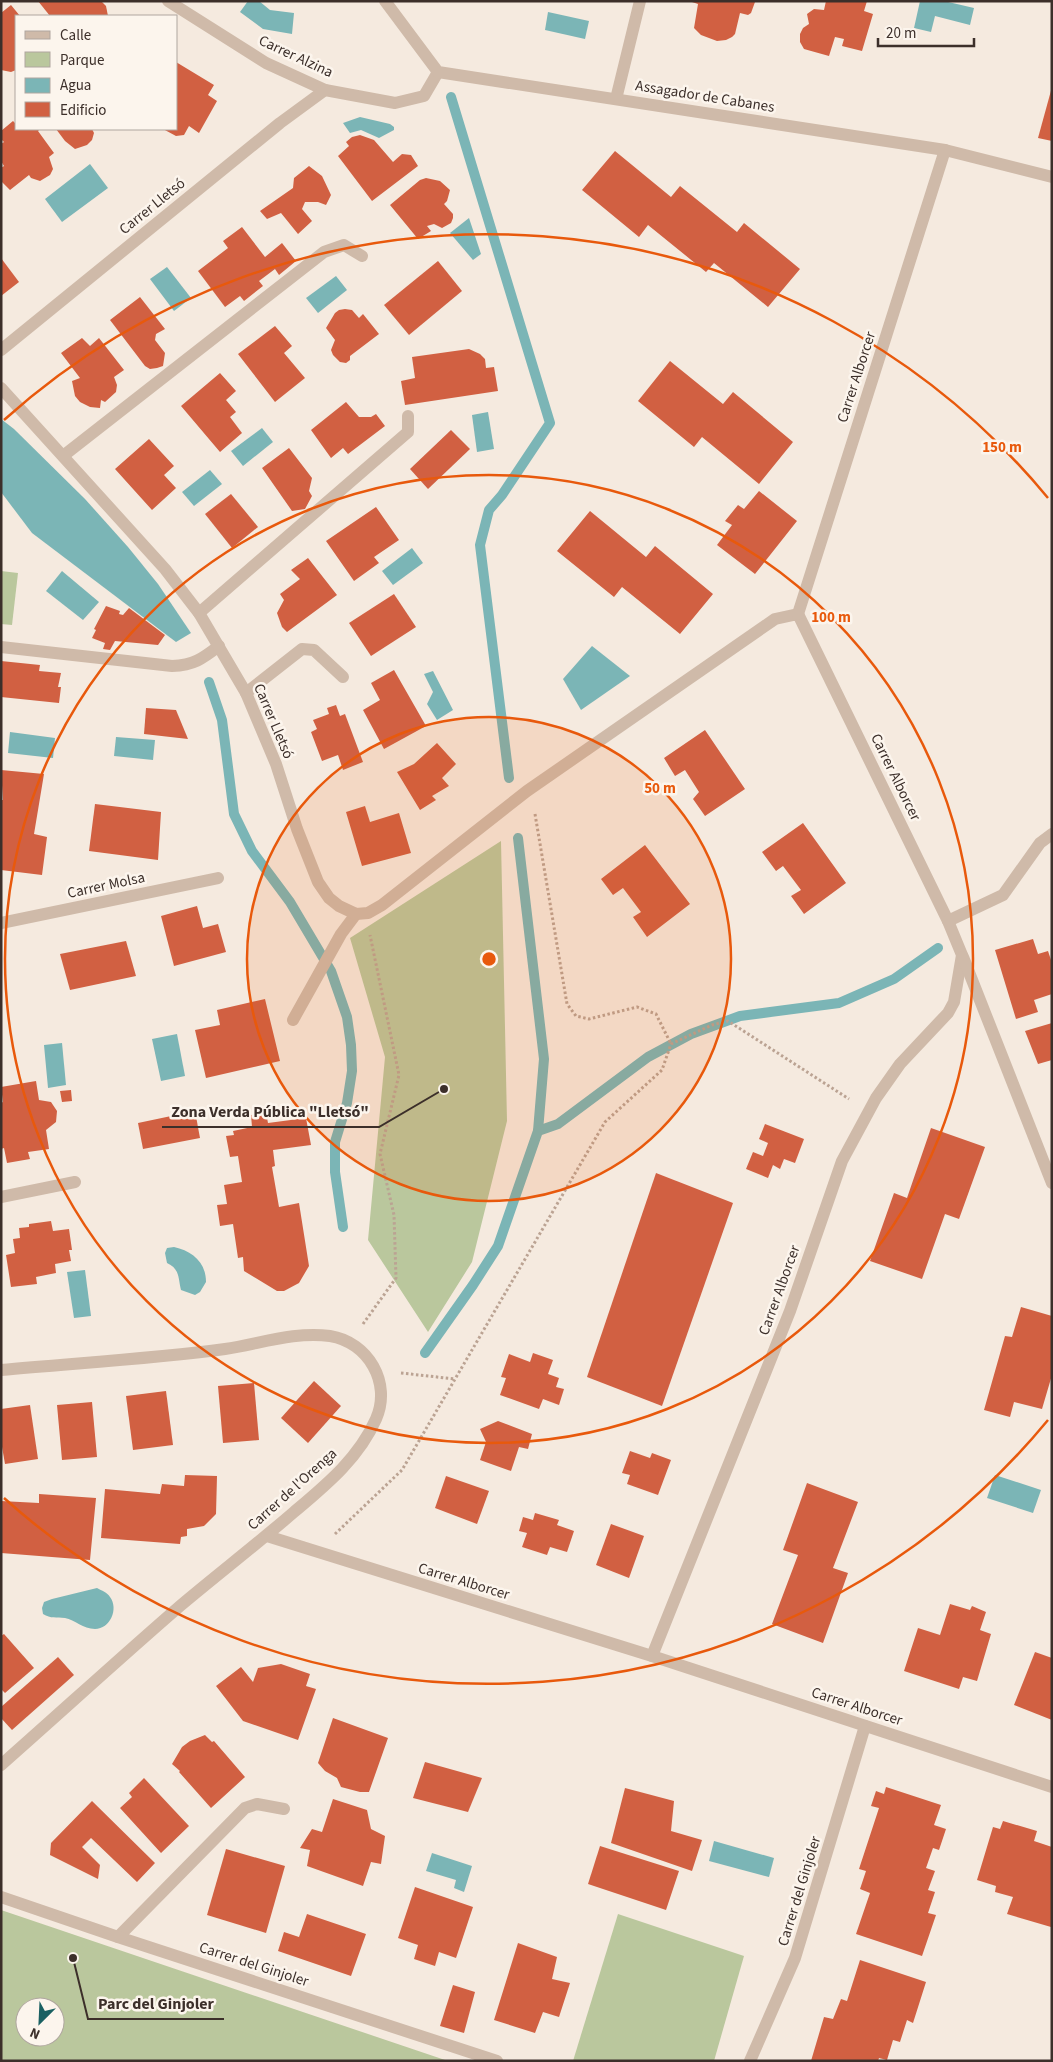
<svg xmlns="http://www.w3.org/2000/svg" width="1053" height="2062" viewBox="0 0 1053 2062" font-family="'Source Sans 3',sans-serif">
<rect width="100%" height="100%" fill="#f5eadf"/>
<g fill="#bac79d" fill-rule="evenodd">
<polygon points="1,571 18,573 12,625 1,624"/>
<polygon points="501,841 507,1121 472,1262 428,1332 368,1240 385,1057 350,938"/>
<path d="M1,1910L448,2061H1ZM25,2007H55V2037H25Z"/>
<polygon points="618,1914 744,1956 714,2061 573,2061"/>
</g>
<g fill="#7bb5b6">
<polygon points="248,1 259,1 270,10 294,13 292,34 263,29 240,12"/>
<polygon points="920,1 944,1 974,8 970,25 935,16 931,32 914,28"/>
<polygon points="548,12 589,21 585,39 545,30"/>
<polygon points="360,117 390,124 394,127 394,130 379,138 361,130 350,133 343,123"/>
<polygon points="90,164 108,188 62,222 45,199"/>
<polygon points="469,218 481,254 473,260 450,233"/>
<polygon points="167,267 191,298 174,311 150,279"/>
<polygon points="336,276 347,290 318,313 306,298"/>
<polygon points="488,412 494,449 477,452 472,415"/>
<polygon points="1,419 14,429 85,499 128,547 158,584 191,633 176,642 32,533 1,492"/>
<polygon points="262,428 273,442 243,466 231,451"/>
<polygon points="210,470 222,484 194,506 182,492"/>
<polygon points="412,548 423,563 393,585 382,571"/>
<polygon points="62,571 99,602 83,620 46,591"/>
<polygon points="592,646 630,676 581,710 563,679"/>
<polygon points="433,671 453,710 437,720 427,704 433,692 424,674"/>
<polygon points="10,732 55,738 53,758 8,753"/>
<polygon points="116,737 155,740 153,760 114,756"/>
<polygon points="177,1034 185,1076 161,1081 152,1039"/>
<polygon points="62,1043 66,1085 48,1088 44,1045"/>
<path d="M174,1247C192,1251 206,1262 206,1282L200,1292L195,1295L181,1290C178,1278 180,1269 167,1263L165,1253L167,1248Z"/>
<polygon points="85,1270 91,1316 74,1318 67,1272"/>
<polygon points="995,1475 1041,1490 1033,1513 987,1498"/>
<path d="M97,1588C102,1591 107,1592 110,1597C119,1609 110,1629 95,1629C83,1629 75,1620 65,1618C56,1617 51,1619 43,1614L42,1608L44,1602L52,1599Z"/>
<polygon points="714,1841 774,1858 769,1877 709,1861"/>
<polygon points="432,1853 472,1866 464,1892 454,1888 456,1880 426,1871"/>
</g>
<g fill="none" stroke-linecap="round" stroke-linejoin="round">
<g stroke="#7bb5b6" stroke-width="10">
<polyline points="451,97 550,423 502,495 489,510 480,545 509,778"/>
<polyline points="209,682 222,720 234,814 252,851 290,902 331,971 347,1017 351,1045 352,1071 347,1103 335,1142 335,1172 343,1227"/>
<polyline points="518,838 544,1059 538,1131"/>
<polyline points="425,1353 473,1285 498,1246 538,1131 558,1124 648,1057 691,1034 740,1016 839,1003 894,979 938,948"/>
</g>
</g>
<g fill="#d16042">
<polygon points="38,1 101,1 106,6 108,16 50,16"/>
<polygon points="689,1 755,1 755,2 751,13 748,15 740,13 735,34 732,37 726,40 717,41 701,35 694,28 698,4"/>
<polygon points="826,1 867,1 864,11 873,14 862,51 842,46 844,39 835,37 829,56 804,49 800,42 800,34 803,28 809,24 807,14 814,9 824,10"/>
<polygon points="11,5 20,16 16,16 16,70 11,72 1,70 1,13"/>
<polygon points="176,62 214,85 208,95 217,101 199,133 189,126 184,135 176,136 163,129 176,129"/>
<polygon points="1052,87 1052,141 1038,138"/>
<polygon points="13,121 16,124 16,129 40,129 38,131 54,153 49,157 53,169 50,175 40,181 31,178 29,175 10,190 1,181 1,168 4,166 1,161 1,144 4,142 1,139 1,131"/>
<polygon points="56,129 92,129 94,133 92,140 87,145 75,149 65,141"/>
<polygon points="360,135 374,140 393,162 402,154 411,155 418,166 372,201 338,156 349,146 346,142 352,137"/>
<polygon points="615,151 671,197 680,186 737,232 744,223 800,269 768,307 714,263 706,272 648,225 639,237 582,190"/>
<polygon points="309,166 322,176 331,195 326,205 318,202 305,202 302,209 312,221 298,234 281,213 267,219 260,211 293,188 294,178"/>
<polygon points="426,178 440,181 450,190 447,201 444,204 453,214 453,218 451,223 442,228 434,224 427,226 431,231 418,239 390,205 420,180"/>
<polygon points="242,227 265,257 282,243 296,261 279,275 275,269 259,281 263,286 244,301 240,296 225,307 198,271 228,248 223,241"/>
<polygon points="1,258 19,282 1,296"/>
<polygon points="438,261 462,291 409,335 384,305"/>
<polygon points="140,297 165,329 156,334 155,340 165,353 163,366 157,368 150,369 145,366 110,320"/>
<polygon points="345,309 352,310 359,318 363,314 379,334 350,356 350,360 346,363 340,362 333,355 331,350 335,340 326,328 335,313 339,310"/>
<polygon points="275,326 292,346 284,353 305,378 275,402 238,354"/>
<polygon points="82,338 90,346 99,338 124,370 114,377 117,385 116,392 105,402 101,400 100,408 90,407 80,402 75,396 72,381 80,378 61,353"/>
<polygon points="469,349 480,354 485,359 486,368 494,367 498,391 405,405 401,381 415,378 412,357"/>
<polygon points="670,361 723,404 733,392 793,442 759,484 702,437 694,447 638,401"/>
<polygon points="220,373 236,391 226,400 236,412 230,417 242,433 220,452 181,406"/>
<polygon points="346,402 359,417 371,417 376,414 385,426 348,454 343,448 331,458 311,430"/>
<polygon points="451,430 470,449 428,489 410,469"/>
<polygon points="149,439 174,466 164,475 176,488 152,510 115,469"/>
<polygon points="289,448 312,478 309,491 312,496 305,509 292,511 262,468"/>
<polygon points="759,491 797,521 755,574 717,545 732,525 725,521 738,505 744,509"/>
<polygon points="231,494 258,527 232,548 205,514"/>
<polygon points="376,507 399,540 374,557 379,563 354,581 326,541"/>
<polygon points="590,511 646,557 655,546 713,594 680,634 622,587 614,597 557,551"/>
<polygon points="308,558 337,595 287,632 282,627 277,613 284,600 280,594 300,579 291,570"/>
<polygon points="394,594 416,627 371,656 349,623"/>
<polygon points="106,606 120,611 119,614 123,615 129,608 165,635 158,645 115,641 110,650 103,649 105,643 92,638 96,630 94,629"/>
<polygon points="1,661 40,665 39,671 61,673 58,687 61,687 59,703 1,697"/>
<polygon points="394,670 426,726 384,749 363,710 380,700 371,683"/>
<polygon points="336,705 340,716 345,714 363,762 343,770 338,755 322,761 311,732 317,729 313,720 329,714 327,708"/>
<polygon points="146,708 176,710 188,739 144,734"/>
<polygon points="705,730 745,789 705,816 693,799 699,792 685,770 675,776 664,758"/>
<polygon points="437,743 456,764 442,778 449,786 432,796 436,800 420,810 397,772 414,764"/>
<polygon points="1,770 44,774 34,834 47,837 42,875 1,870 1,800 3,800"/>
<polygon points="95,804 161,812 158,860 89,851"/>
<polygon points="365,806 370,822 399,813 411,853 362,866 346,812"/>
<polygon points="803,823 846,883 804,914 791,896 801,890 783,866 776,871 762,852"/>
<polygon points="645,845 690,904 647,937 633,917 641,912 623,888 613,895 601,879"/>
<polygon points="197,906 203,928 218,924 226,952 174,966 161,916"/>
<polygon points="1033,939 1038,954 1048,951 1052,963 1052,994 1034,1000 1038,1012 1016,1019 995,950"/>
<polygon points="126,941 136,976 70,990 60,954"/>
<polygon points="265,999 280,1061 206,1078 195,1030 220,1025 217,1010"/>
<polygon points="1052,1023 1052,1060 1038,1064 1025,1031"/>
<polygon points="36,1081 39,1100 51,1102 57,1111 56,1122 46,1130 49,1149 28,1152 30,1159 7,1163 4,1148 1,1149 1,1103 3,1102 1,1087"/>
<polygon points="71,1090 72,1101 62,1102 60,1091"/>
<polygon points="195,1111 200,1138 143,1149 138,1123"/>
<polygon points="266,1113 268,1123 306,1118 311,1145 273,1150 275,1166 272,1167 279,1207 299,1203 309,1266 299,1283 284,1291 277,1291 244,1271 243,1257 238,1258 233,1224 220,1226 217,1205 227,1204 224,1185 242,1182 238,1156 230,1157 226,1136 234,1135 233,1131 252,1127 251,1115"/>
<polygon points="765,1124 804,1139 795,1163 784,1159 780,1169 773,1165 768,1178 746,1169 753,1152 763,1156 768,1143 759,1139"/>
<polygon points="931,1128 985,1147 959,1219 945,1214 922,1279 870,1261 894,1193 907,1198"/>
<polygon points="656,1173 733,1203 662,1406 587,1377"/>
<polygon points="51,1221 53,1231 69,1229 72,1250 69,1250 71,1261 55,1264 56,1273 36,1277 37,1284 11,1287 6,1255 15,1253 13,1239 20,1238 19,1228 29,1227 29,1224"/>
<polygon points="1021,1307 1052,1316 1052,1375 1042,1409 1014,1402 1010,1417 984,1410 1005,1336 1012,1337"/>
<polygon points="533,1353 553,1360 548,1374 559,1378 556,1387 564,1389 559,1405 543,1399 539,1409 500,1395 506,1378 501,1377 509,1354 530,1362"/>
<polygon points="314,1381 341,1406 308,1443 281,1418"/>
<polygon points="254,1383 259,1440 223,1443 218,1386"/>
<polygon points="166,1391 173,1445 133,1450 126,1396"/>
<polygon points="92,1402 97,1457 62,1460 57,1405"/>
<polygon points="30,1405 38,1459 5,1464 1,1441 1,1409"/>
<polygon points="498,1421 532,1434 528,1449 519,1447 511,1471 480,1460 486,1442 480,1429"/>
<polygon points="630,1451 650,1458 652,1453 671,1460 658,1495 627,1484 630,1475 622,1473"/>
<polygon points="185,1475 217,1476 216,1514 204,1526 187,1529 187,1536 181,1537 180,1544 101,1538 105,1489 160,1494 162,1484 184,1486"/>
<polygon points="446,1476 489,1491 477,1524 435,1508"/>
<polygon points="807,1483 858,1502 833,1568 848,1573 823,1643 772,1624 798,1555 783,1550"/>
<polygon points="39,1494 96,1498 90,1560 1,1553 1,1501 39,1503"/>
<polygon points="535,1513 559,1520 557,1525 574,1531 567,1552 550,1547 547,1555 522,1547 527,1533 519,1531 523,1517 533,1520"/>
<polygon points="611,1524 644,1536 629,1578 596,1565"/>
<polygon points="950,1604 970,1610 972,1606 986,1612 980,1630 991,1634 977,1681 963,1677 959,1689 904,1671 918,1628 940,1635"/>
<polygon points="4,1634 34,1668 5,1693 1,1689 1,1636"/>
<polygon points="1035,1652 1052,1658 1052,1720 1014,1705"/>
<polygon points="58,1657 74,1675 12,1730 1,1718 1,1707"/>
<polygon points="281,1664 310,1674 306,1686 316,1689 298,1740 243,1721 216,1686 241,1667 253,1682 258,1668"/>
<polygon points="333,1718 388,1738 369,1792 360,1792 341,1787 337,1778 325,1771 318,1763"/>
<polygon points="205,1735 212,1742 214,1741 245,1777 211,1808 179,1772 180,1771 172,1764 182,1747 190,1741"/>
<polygon points="425,1762 482,1778 468,1812 413,1798"/>
<polygon points="144,1778 189,1826 161,1853 120,1808 132,1797 129,1793"/>
<polygon points="886,1787 941,1805 934,1825 946,1829 939,1850 933,1848 926,1868 935,1871 928,1890 935,1892 928,1913 936,1915 922,1956 856,1934 870,1893 860,1889 866,1871 859,1869 879,1808 871,1806 876,1791 884,1794"/>
<polygon points="625,1788 674,1801 671,1831 702,1840 692,1871 611,1843"/>
<polygon points="333,1799 367,1810 371,1829 385,1836 381,1864 371,1862 363,1886 307,1866 310,1850 300,1848 312,1829 322,1832"/>
<polygon points="92,1801 155,1863 137,1882 91,1838 82,1847 100,1865 98,1879 50,1855 51,1843"/>
<polygon points="1003,1821 1037,1831 1034,1841 1052,1847 1051,1927 1007,1914 1013,1897 995,1892 996,1886 977,1880 993,1827 1000,1829"/>
<polygon points="600,1846 679,1871 666,1910 588,1884"/>
<polygon points="226,1849 285,1866 266,1933 207,1915"/>
<polygon points="415,1887 473,1907 456,1958 439,1952 435,1966 414,1959 418,1945 398,1938"/>
<polygon points="307,1914 366,1934 351,1976 278,1951 284,1932 299,1937"/>
<polygon points="518,1943 557,1957 552,1979 570,1983 559,2017 543,2012 535,2033 494,2020"/>
<polygon points="860,1960 926,1982 913,2023 907,2020 900,2042 893,2040 887,2060 879,2058 878,2061 811,2061 824,2017 833,2019 841,1999 847,2001"/>
<polygon points="453,1985 475,1992 464,2033 440,2026"/>
</g>
<g fill="none" stroke-linecap="round" stroke-linejoin="round">
<g stroke="#bba393" stroke-width="3" stroke-dasharray="2.5 2.5" stroke-linecap="butt">
<polyline points="535,814 567,1004 576,1016 589,1019 637,1007 656,1014 671,1044"/>
<polyline points="363,1324 396,1278 394,1215 380,1154 399,1075 370,935"/>
<polyline points="401,1373 455,1379"/>
<polyline points="335,1534 402,1470 605,1122 662,1070 671,1044 712,1025 728,1021 849,1099"/>
</g>
<g stroke="#cfbaa9" stroke-width="12">
<polyline points="63,456 324,252 344,245 362,256"/>
<polyline points="199,613 408,432 408,416"/>
<path d="M1,647L172,666C194,665 202,659 219,646"/>
<polyline points="246,693 302,649 314,650 343,677"/>
<polyline points="293,1020 341,934 356,914"/>
<polyline points="118,1937 245,1808 257,1804 284,1809"/>
</g>
<g stroke="#cfbaa9" stroke-width="12">
<polyline points="168,1 266,63 325,90 395,103 424,96 438,72"/>
<polyline points="385,1 438,72 945,150 1052,177"/>
<polyline points="616,99 640,1"/>
<polyline points="1,350 280,123 325,90"/>
<polyline points="1,388 165,569 199,613 246,693 276,764 297,829 318,882 329,898 339,906 356,914 368,913 382,905 527,791 775,619 798,614 948,921 962,955 954,1002 948,1013 900,1064 876,1098 842,1161 790,1311 652,1656"/>
<polyline points="798,614 945,150"/>
<polyline points="948,921 1003,895 1040,843 1052,834"/>
<polyline points="1,923 218,878"/>
<polyline points="963,957 1052,1183"/>
<polyline points="1,1197 75,1182"/>
<path d="M1,1370C76,1363 151,1359 225,1349C259,1344 295,1331 330,1336C368,1342 392,1383 376,1419C359,1458 326,1485 294,1512C257,1544 218,1574 180,1606C120,1658 61,1712 1,1765"/>
<polyline points="267,1536 652,1656 1052,1787"/>
<polyline points="1,1897 118,1937 497,2061"/>
<polyline points="750,2061 795,1958 865,1726"/>
</g>
</g>
<circle cx="489" cy="959" r="242" fill="#e8590c" fill-opacity=".12"/>
<g fill="none" stroke="#e8590c" stroke-width="2.5">
<circle cx="489" cy="959" r="242"/>
<circle cx="489" cy="959" r="484"/>
<path d="M1048 1420A725 725 0 0 1 4 1498M4 420A725 725 0 0 1 1048 498"/>
</g>
<g text-anchor="middle" stroke-width="5" stroke-linejoin="round" paint-order="stroke">
<g font-size="15" fill="#3c2f2a" stroke="#fcf5ed">
<text transform="translate(296 56) rotate(25)" y="5">Carrer Alzina</text>
<text transform="translate(705 96) rotate(9)" y="5">Assagador de Cabanes</text>
<text transform="translate(152 206) rotate(-39)" y="5">Carrer Lletsó</text>
<text transform="translate(856 377) rotate(-72)" y="5">Carrer Alborcer</text>
<text transform="translate(274 721) rotate(67)" y="5">Carrer Lletsó</text>
<text transform="translate(896 777) rotate(64)" y="5">Carrer Alborcer</text>
<text transform="translate(106 885) rotate(-12)" y="5">Carrer Molsa</text>
<text transform="translate(779 1290) rotate(-70)" y="5">Carrer Alborcer</text>
<text transform="translate(292 1489) rotate(-42)" y="5">Carrer de l'Orenga</text>
<text transform="translate(464 1581) rotate(17)" y="5">Carrer Alborcer</text>
<text transform="translate(857 1706) rotate(18)" y="5">Carrer Alborcer</text>
<text transform="translate(799 1891) rotate(-73)" y="5">Carrer del Ginjoler</text>
<text transform="translate(254 1964) rotate(18)" y="5">Carrer del Ginjoler</text>
</g>
</g>
<circle cx="489" cy="959" r="8" fill="#e8590c" stroke="#fcf5ed" stroke-width="2.5"/>
<g font-size="15" text-anchor="middle" font-weight="bold" fill="#e8590c" stroke="#fcf5ed" stroke-width="5" stroke-linejoin="round" paint-order="stroke">
<text x="1002" y="452">150 m</text>
<text x="831" y="622">100 m</text>
<text x="660" y="793">50 m</text>
</g>
<path fill="none" stroke="#3c2f2a" stroke-width="2" d="M444 1089L379 1127H162M73 1958L88 2019H224"/>
<g fill="#3c2f2a" stroke="#fcf5ed" stroke-width="2">
<circle cx="444" cy="1089" r="5"/>
<circle cx="73" cy="1958" r="5"/>
</g>
<g font-size="16" text-anchor="middle" font-weight="bold" fill="#3c2f2a" stroke="#fcf5ed" stroke-width="5" stroke-linejoin="round" paint-order="stroke">
<text x="270" y="1117">Zona Verda Pública "Lletsó"</text>
<text x="156" y="2009">Parc del Ginjoler</text>
</g>
<rect width="1053" height="2062" fill="none" stroke="#3c2f2a" stroke-width="5"/>
<rect x="15" y="15" width="162" height="115" fill="#fcf5ed" stroke="#afa69f"/>
<rect x="25" y="31" width="25" height="8" fill="#cfbaa9" stroke="#afa69f"/>
<text x="60" y="40" font-size="15" fill="#3c2f2a">Calle</text>
<rect x="25" y="52" width="25" height="15" fill="#bac79d" stroke="#afa69f"/>
<text x="60" y="65" font-size="15" fill="#3c2f2a">Parque</text>
<rect x="25" y="78" width="25" height="15" fill="#7bb5b6" stroke="#afa69f"/>
<text x="60" y="90" font-size="15" fill="#3c2f2a">Agua</text>
<rect x="25" y="102" width="25" height="15" fill="#d16042" stroke="#afa69f"/>
<text x="60" y="115" font-size="15" fill="#3c2f2a">Edificio</text>
<g transform="translate(40 2022) rotate(204)"><circle r="24" fill="#fcf5ed" stroke="#afa69f"/>
<path d="M0-4L9 19L0 12L-9 19Z" fill="#1a6062"/>
<text y="-8" font-size="14" font-weight="bold" text-anchor="middle" fill="#3c2f2a">N</text>
</g>
<path d="M878 38v8h96v-8" fill="none" stroke="#3c2f2a" stroke-width="2.5"/>
<text x="886" y="38" font-size="15" fill="#3c2f2a" stroke="#fcf5ed" stroke-width="4" paint-order="stroke">20 m</text>
</svg>
